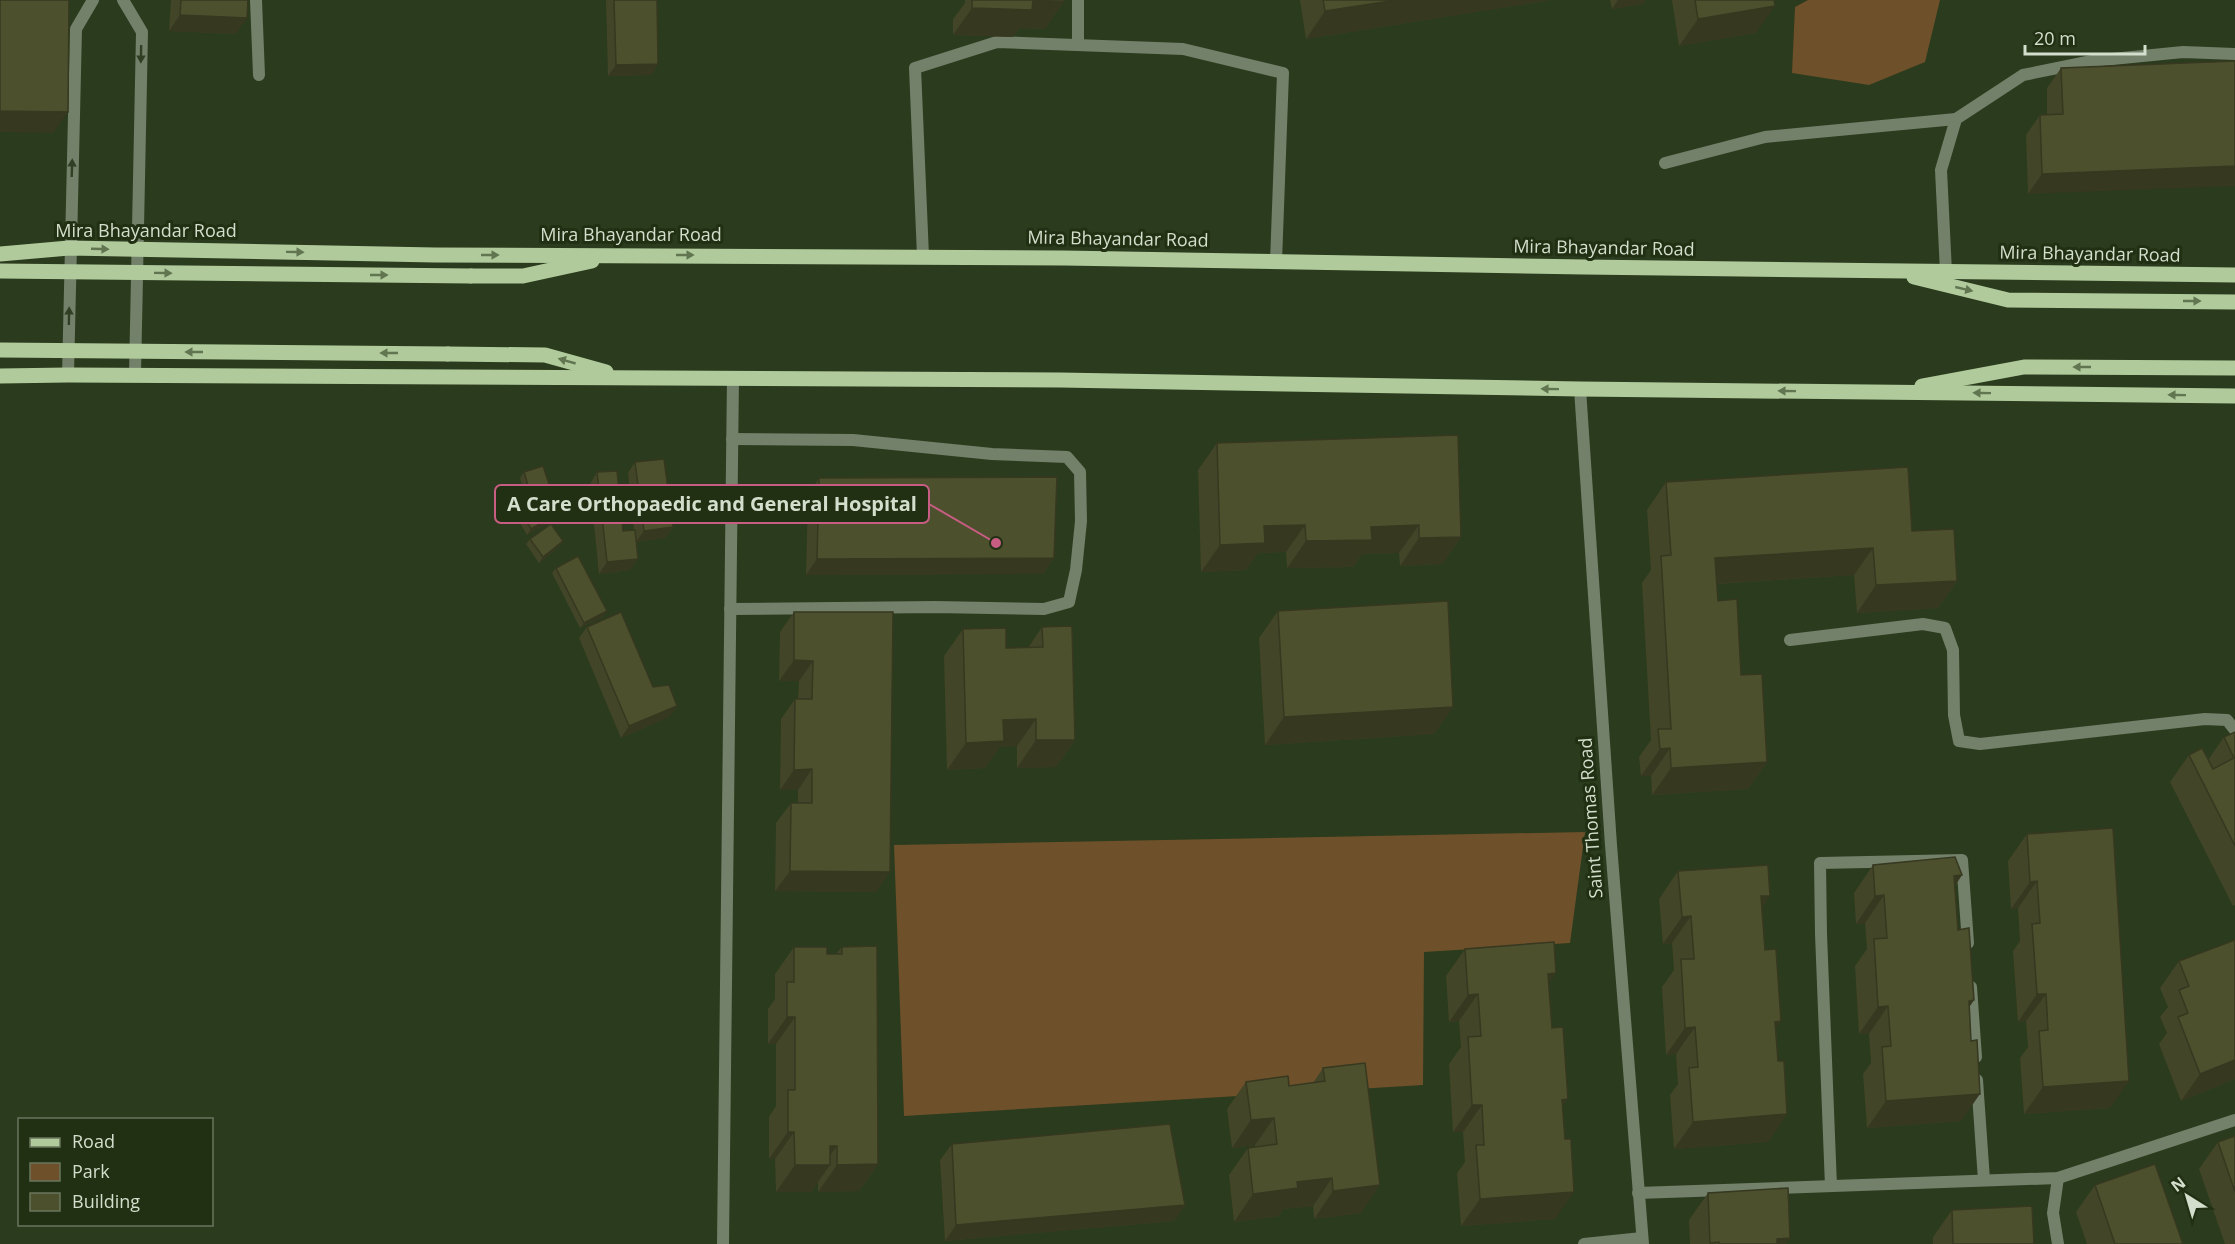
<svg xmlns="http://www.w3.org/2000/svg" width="2235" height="1244" viewBox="0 0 2235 1244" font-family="'Open Sans',sans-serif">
<rect width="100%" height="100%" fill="#2b3b1d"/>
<g fill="#6e502a">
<polygon points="1808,0 1940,0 1925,62 1869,85 1792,73 1795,7"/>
<polygon points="1585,832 1570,943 1424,952 1423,1085 904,1116 894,845"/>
</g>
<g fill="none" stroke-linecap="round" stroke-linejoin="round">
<g stroke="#73806a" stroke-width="12">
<polyline points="1078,45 1078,0"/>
<polyline points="1665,163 1765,137 1956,119"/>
<polyline points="923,256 915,68 997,42 1183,49 1283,73 1276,262"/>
<polyline points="1946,272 1941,170 1956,119 2023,75 2092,61 2183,52 2235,54"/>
<polyline points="730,609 935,607 1044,609 1069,602 1076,570 1081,521 1080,472 1067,457 992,454 853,440 732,439"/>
<polyline points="1790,640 1923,624 1945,628 1953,650 1954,715 1959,741 1980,744 2205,719 2227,720 2235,730"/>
<polyline points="2058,1178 2053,1213 2058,1244"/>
</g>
<g stroke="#73806a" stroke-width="12">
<polyline points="256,0 259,75"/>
<polyline points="1971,987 1976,1057"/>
<polyline points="1977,1080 1984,1180"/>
<polyline points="1831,1186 1821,934 1820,863 1962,860 1968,943"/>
<polyline points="1638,1193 2058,1178 2235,1120"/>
<polyline points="1584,1244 1642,1238"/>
</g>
<g stroke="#73806a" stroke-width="12">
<polyline points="123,0 142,32 135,375"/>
<polyline points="68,375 76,29 93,0"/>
<polyline points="1580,389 1611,845 1643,1244"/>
<polyline points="723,1244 733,377"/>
</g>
<g stroke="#b0ca9c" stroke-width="15">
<polyline points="0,254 69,248 435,255 1064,258 1584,267 2235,275"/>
<polyline points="471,276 523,276 592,261"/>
<polyline points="1914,277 2008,300 2235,302"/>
<polyline points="448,354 545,355 606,372"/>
<polyline points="0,376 68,375 1060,380 1580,389 2235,396"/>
<polyline points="1922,386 2024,367 2235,368"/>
</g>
<g stroke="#b0ca9c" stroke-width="15">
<polyline points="0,271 471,276"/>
<polyline points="0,350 448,354"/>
</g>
</g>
<g fill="#424527">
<polygon points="171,0 248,0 236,34 169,31"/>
<polygon points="606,0 657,0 658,64 651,75 608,76"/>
<polygon points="965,0 1064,0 1045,29 1020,28 1013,37 953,35 953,19 965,3"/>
<polygon points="1300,0 1551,0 1306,39"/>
<polygon points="1610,0 1646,0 1643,4 1612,9"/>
<polygon points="1672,0 1774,0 1756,33 1679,46"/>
<polygon points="2235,61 2028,194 2026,135 2040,115 2047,114 2047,88 2061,68"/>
<polygon points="1217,443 1461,537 1442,564 1400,566 1399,553 1362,554 1353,567 1287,568 1286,552 1258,553 1246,570 1201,572 1198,470"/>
<polygon points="635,462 673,527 665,538 636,542 638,559 630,570 599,574 590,484 597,472 623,531 634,530 628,473"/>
<polygon points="543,466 550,505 543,507 546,524 527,535 516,516 520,510 536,501 535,495 526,498 520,478 524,472"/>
<polygon points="819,478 1054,558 1043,574 806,575 808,495"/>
<polygon points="1666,482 1912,531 1957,581 1938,608 1857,613 1854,575 1717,584 1718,601 1741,675 1767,762 1748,789 1652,795 1651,776 1641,776 1639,757 1651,740 1642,583 1651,570 1647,510"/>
<polygon points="530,539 563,541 559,547 539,563 526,544"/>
<polygon points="556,568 607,611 603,617 580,628 552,573"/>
<polygon points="1278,611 1453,707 1434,734 1265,745 1259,638"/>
<polygon points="794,612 893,612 890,872 876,892 775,891 776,823 791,803 798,803 798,790 780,790 781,719 795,699 798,699 799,681 779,681 780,632"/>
<polygon points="587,627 653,687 669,717 621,738 579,638"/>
<polygon points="1042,627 1075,740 1056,767 1017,768 1017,746 1000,747 985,768 947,770 944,656 963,629 1006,648 1028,648"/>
<polygon points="2235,732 2235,905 2233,906 2170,782 2189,755 2208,760 2224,737"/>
<polygon points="2027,834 2110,1108 2024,1114 2020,1058 2028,1047 2026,1021 2018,1022 2013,951 2020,941 2018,908 2011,909 2008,861"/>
<polygon points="1873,865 1962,875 1955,886 1958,930 1974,1000 1969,1007 1961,1121 1867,1128 1863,1074 1871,1063 1869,1034 1859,1034 1855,966 1867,949 1865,923 1856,924 1854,893"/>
<polygon points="1678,871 1770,896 1762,907 1765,950 1776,1028 1778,1061 1787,1114 1768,1142 1674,1149 1670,1095 1678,1084 1676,1054 1666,1055 1662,987 1674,970 1672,943 1663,944 1659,899"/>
<polygon points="2235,940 2235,1079 2181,1101 2159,1044 2167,1033 2160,1017 2168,1007 2160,988 2179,961"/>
<polygon points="794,947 827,954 836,954 842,947 878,1164 859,1191 818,1192 818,1182 811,1192 776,1192 775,1159 769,1159 769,1117 776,1106 776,1044 768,1044 768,1009 775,999 775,974"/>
<polygon points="1465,949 1549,983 1552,1028 1563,1106 1555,1219 1461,1226 1457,1173 1465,1162 1463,1132 1453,1132 1449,1064 1461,1047 1459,1021 1449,1022 1446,976"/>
<polygon points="1323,1068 1361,1213 1314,1219 1313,1206 1283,1209 1279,1216 1234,1222 1229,1175 1248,1148 1255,1147 1255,1145 1232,1148 1227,1109 1246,1082 1289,1086 1313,1083"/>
<polygon points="2235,1136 2235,1244 2225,1244 2199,1169 2218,1142"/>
<polygon points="952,1144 1185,1205 1174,1221 945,1241 940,1160"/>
<polygon points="2095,1185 2183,1244 2087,1244 2076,1212"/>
<polygon points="1708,1193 1786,1244 1690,1244 1689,1220"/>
<polygon points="1952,1210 2034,1244 1933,1244 1933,1237"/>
</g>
<g fill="#363820">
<polygon points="1397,0 1551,0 1306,39 1325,11"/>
<polygon points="1618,0 1646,0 1643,4 1612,9"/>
<polygon points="1033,1 1064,2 1045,29 1020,28 1013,37 953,35 972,8"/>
<polygon points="1775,6 1756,33 1679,46 1698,19"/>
<polygon points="180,15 247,18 236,34 169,31"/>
<polygon points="658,64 651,75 608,76 616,65"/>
<polygon points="0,111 68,112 53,133 0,132"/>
<polygon points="2235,166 2235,186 2028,194 2042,174"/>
<polygon points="539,489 535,495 526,498 530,492"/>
<polygon points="554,499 550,505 539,508 543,503"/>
<polygon points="550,518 546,524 527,535 531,529"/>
<polygon points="1305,525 1286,552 1258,553 1246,570 1201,572 1220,545 1264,526"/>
<polygon points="1419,525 1399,553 1362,554 1353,567 1287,568 1306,541 1371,527"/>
<polygon points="673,527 665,538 636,542 644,531"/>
<polygon points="1461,537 1442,564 1400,566 1419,538"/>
<polygon points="563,541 559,547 539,563 543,557"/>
<polygon points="1873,548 1854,575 1696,585 1715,558"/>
<polygon points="1054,558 1043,574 806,575 817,559"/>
<polygon points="638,559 630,570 599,574 607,562"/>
<polygon points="1957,581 1938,608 1857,613 1876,585"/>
<polygon points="607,611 603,617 580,628 584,623"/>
<polygon points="794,660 813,661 799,681 779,681"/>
<polygon points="677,706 669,717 621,738 629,726"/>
<polygon points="1453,707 1434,734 1265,745 1284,717"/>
<polygon points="1036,719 1017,746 1000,747 985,768 947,770 966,743 1003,720"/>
<polygon points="1036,740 1075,740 1056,767 1017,768"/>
<polygon points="1670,748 1651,776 1641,776 1660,749"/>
<polygon points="1767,762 1748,789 1652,795 1671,768"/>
<polygon points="812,769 798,790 780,790 794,770"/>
<polygon points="790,871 890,872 876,892 775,891"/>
<polygon points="1962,875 1943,902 1954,876"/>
<polygon points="2037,881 2018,908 2011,909 2030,882"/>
<polygon points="1884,895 1865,923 1856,924 1875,896"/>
<polygon points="1761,896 1770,896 1751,923"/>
<polygon points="1691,916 1672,943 1663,944 1682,917"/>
<polygon points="1556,973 1537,1000 1548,974"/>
<polygon points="1478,994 1459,1021 1449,1022 1468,995"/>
<polygon points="2037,994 2046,994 2026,1021 2018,1022"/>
<polygon points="1974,1000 1955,1028 1969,1001"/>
<polygon points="1888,1006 1869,1034 1859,1034 1878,1007"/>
<polygon points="787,1017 795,1017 776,1044 768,1044"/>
<polygon points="1781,1021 1762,1048 1775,1022"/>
<polygon points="1695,1027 1676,1054 1666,1055 1685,1028"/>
<polygon points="2235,1060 2235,1079 2181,1101 2200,1074"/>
<polygon points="2129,1081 2110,1108 2024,1114 2043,1087"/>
<polygon points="1980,1094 1961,1121 1867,1128 1886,1101"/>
<polygon points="1568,1099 1549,1126 1562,1100"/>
<polygon points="1472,1105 1482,1105 1463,1132 1453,1132"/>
<polygon points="1787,1114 1768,1142 1674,1149 1693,1122"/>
<polygon points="1274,1118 1255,1145 1232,1148 1251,1120"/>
<polygon points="788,1132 794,1132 775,1159 769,1159"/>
<polygon points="830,1146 837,1146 823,1165 830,1165 811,1192 776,1192 795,1165"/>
<polygon points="878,1164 859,1191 818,1192 837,1165"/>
<polygon points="1332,1178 1313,1206 1283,1209 1279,1216 1234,1222 1253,1194 1297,1182"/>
<polygon points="1380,1185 1361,1213 1314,1219 1333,1191"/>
<polygon points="1574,1192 1555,1219 1461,1226 1480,1199"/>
<polygon points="1185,1205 1174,1221 945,1241 956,1225"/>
<polygon points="1790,1238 1786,1244 1773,1244 1777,1239"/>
</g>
<g fill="#4d502d" stroke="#363820" stroke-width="1.5">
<polygon points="0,0 69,0 68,112 0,111"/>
<polygon points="181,0 248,0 247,18 180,15"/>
<polygon points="614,0 657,0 658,64 616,65"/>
<polygon points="972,0 1064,0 1064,2 1033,1 1032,10 972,8"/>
<polygon points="1323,0 1397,0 1325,11"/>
<polygon points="1695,0 1774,0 1775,6 1698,19"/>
<polygon points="2235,61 2235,166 2042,174 2040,115 2063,114 2061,68"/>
<polygon points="1458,435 1461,537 1419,538 1419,525 1371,527 1372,540 1306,541 1305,525 1264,526 1265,543 1220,545 1217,443"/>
<polygon points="664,459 673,527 644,531 635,462"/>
<polygon points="543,466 554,499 543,503 539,489 530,492 524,472"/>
<polygon points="1908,467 1912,531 1954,529 1957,581 1876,585 1873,548 1715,558 1718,601 1737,599 1741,675 1762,674 1767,762 1671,768 1670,748 1660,749 1658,729 1671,729 1661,556 1671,555 1666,482"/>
<polygon points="617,471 623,531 635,530 638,559 607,562 597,472"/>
<polygon points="1057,477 1054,558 817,559 819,478"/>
<polygon points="539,499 550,518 531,529 520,510"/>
<polygon points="551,524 563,541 543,557 530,539"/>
<polygon points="578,556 607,611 584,623 556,568"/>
<polygon points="1448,601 1453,707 1284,717 1278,611"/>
<polygon points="621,612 653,687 669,685 677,706 629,726 587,627"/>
<polygon points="794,612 893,612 890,872 790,871 791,803 812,803 812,769 794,770 795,699 812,699 813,661 794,660"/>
<polygon points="1072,626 1075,740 1036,740 1036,719 1003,720 1004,741 966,743 963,629 1006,628 1006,648 1043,647 1042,627"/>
<polygon points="2235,732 2235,846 2189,755 2202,748 2213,769 2234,758 2224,737"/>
<polygon points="2113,828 2129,1081 2043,1087 2039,1031 2048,1030 2046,994 2037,994 2032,924 2040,923 2037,881 2030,882 2027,834"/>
<polygon points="1955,857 1962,875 1954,876 1958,930 1969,928 1974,1000 1969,1001 1971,1041 1977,1040 1980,1094 1886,1101 1882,1047 1891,1046 1888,1006 1878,1007 1874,939 1887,938 1884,895 1875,896 1873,865"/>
<polygon points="1768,865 1770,896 1761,896 1765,950 1776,949 1781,1021 1775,1022 1778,1061 1784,1061 1787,1114 1693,1122 1689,1068 1698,1067 1695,1027 1685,1028 1681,959 1694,959 1691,916 1682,917 1678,871"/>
<polygon points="2235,940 2235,1060 2200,1074 2178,1017 2188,1013 2179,990 2189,986 2179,961"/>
<polygon points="1554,942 1556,973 1548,974 1552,1028 1563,1027 1568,1099 1562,1100 1565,1139 1571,1139 1574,1192 1480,1199 1476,1145 1484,1145 1482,1105 1472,1105 1468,1037 1481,1036 1478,994 1468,995 1465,949"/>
<polygon points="877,946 878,1164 837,1165 837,1146 830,1146 830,1165 795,1165 794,1132 788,1132 788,1090 795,1090 795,1017 787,1017 787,982 794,982 794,947 827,947 827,954 842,954 842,947"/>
<polygon points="1365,1063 1380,1185 1333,1191 1332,1178 1297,1182 1298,1188 1253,1194 1248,1148 1277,1144 1274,1118 1251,1120 1246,1082 1288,1076 1289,1086 1325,1081 1323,1068"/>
<polygon points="1170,1124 1185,1205 956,1225 952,1144"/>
<polygon points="2235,1136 2235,1192 2218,1142"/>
<polygon points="2155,1164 2183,1244 2115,1244 2095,1185"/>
<polygon points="1788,1188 1790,1238 1777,1239 1777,1244 1719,1244 1719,1242 1710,1243 1708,1193"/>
<polygon points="2032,1206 2034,1244 1953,1244 1952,1210"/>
</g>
<defs><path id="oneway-solid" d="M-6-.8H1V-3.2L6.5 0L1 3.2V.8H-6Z" transform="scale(1.5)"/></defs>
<g fill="#314024">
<use href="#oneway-solid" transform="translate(141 54) rotate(91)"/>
<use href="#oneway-solid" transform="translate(72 168) rotate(-88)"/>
<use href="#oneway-solid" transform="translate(69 316) rotate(-89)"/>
</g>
<g fill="#617551">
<use href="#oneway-solid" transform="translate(100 249) rotate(2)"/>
<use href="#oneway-solid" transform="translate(295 252) rotate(1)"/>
<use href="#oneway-solid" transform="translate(490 255)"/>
<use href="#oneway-solid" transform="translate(685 255)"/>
<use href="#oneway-solid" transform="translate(163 273) rotate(1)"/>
<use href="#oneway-solid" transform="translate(379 275)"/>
<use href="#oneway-solid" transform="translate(1964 289) rotate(13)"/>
<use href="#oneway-solid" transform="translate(2192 301)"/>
<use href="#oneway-solid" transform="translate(194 352) rotate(-180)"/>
<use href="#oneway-solid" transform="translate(389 353) rotate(-180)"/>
<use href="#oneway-solid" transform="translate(567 361) rotate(-164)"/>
<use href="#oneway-solid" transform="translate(2082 367) rotate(-180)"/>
<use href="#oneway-solid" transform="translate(1550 389) rotate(-179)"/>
<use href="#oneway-solid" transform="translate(1787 391) rotate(-179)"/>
<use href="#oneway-solid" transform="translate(1982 393) rotate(-179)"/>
<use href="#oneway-solid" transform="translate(2177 395) rotate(-179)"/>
</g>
<g text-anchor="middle" stroke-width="6" stroke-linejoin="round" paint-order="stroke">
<g font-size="18" fill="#d4decc" stroke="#213013">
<text x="146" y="237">Mira Bhayandar Road</text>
<text x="631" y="241">Mira Bhayandar Road</text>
<text transform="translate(1118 239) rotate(1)" y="6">Mira Bhayandar Road</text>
<text transform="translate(1604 248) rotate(1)" y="6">Mira Bhayandar Road</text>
<text transform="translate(2090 254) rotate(1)" y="6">Mira Bhayandar Road</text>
<text transform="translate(1591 818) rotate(-94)" y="6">Saint Thomas Road</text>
</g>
</g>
<path fill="none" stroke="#c85d83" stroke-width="2" d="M996 543L929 504"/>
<circle fill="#c85d83" stroke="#213013" stroke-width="2" cx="996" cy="543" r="6"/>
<rect fill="#213013" stroke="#c85d83" stroke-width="2" x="495" y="485" width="434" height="38" rx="6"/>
<g font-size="20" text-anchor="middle" font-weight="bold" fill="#d4decc">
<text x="712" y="511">A Care Orthopaedic and General Hospital</text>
</g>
<rect x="18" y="1118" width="195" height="108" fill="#213013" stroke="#69765d" stroke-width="1.5"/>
<rect x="30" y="1138" width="30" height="9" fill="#b0ca9c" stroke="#69765d" stroke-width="1.5"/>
<text x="72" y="1148" font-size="18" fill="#d4decc">Road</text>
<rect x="30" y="1163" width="30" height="18" fill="#6e502a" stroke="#69765d" stroke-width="1.5"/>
<text x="72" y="1178" font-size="18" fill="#d4decc">Park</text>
<rect x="30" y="1193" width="30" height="18" fill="#4d502d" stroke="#69765d" stroke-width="1.5"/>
<text x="72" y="1208" font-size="18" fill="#d4decc">Building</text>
<g transform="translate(2187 1196) rotate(323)" stroke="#213013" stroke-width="4.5" paint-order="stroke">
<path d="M0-4.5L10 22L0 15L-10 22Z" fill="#d4decc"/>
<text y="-9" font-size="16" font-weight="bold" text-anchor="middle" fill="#d4decc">N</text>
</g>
<path d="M2025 45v9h120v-9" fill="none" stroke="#d4decc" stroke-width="3"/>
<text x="2034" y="45" font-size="18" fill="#d4decc" stroke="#213013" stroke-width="4.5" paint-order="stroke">20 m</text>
</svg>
